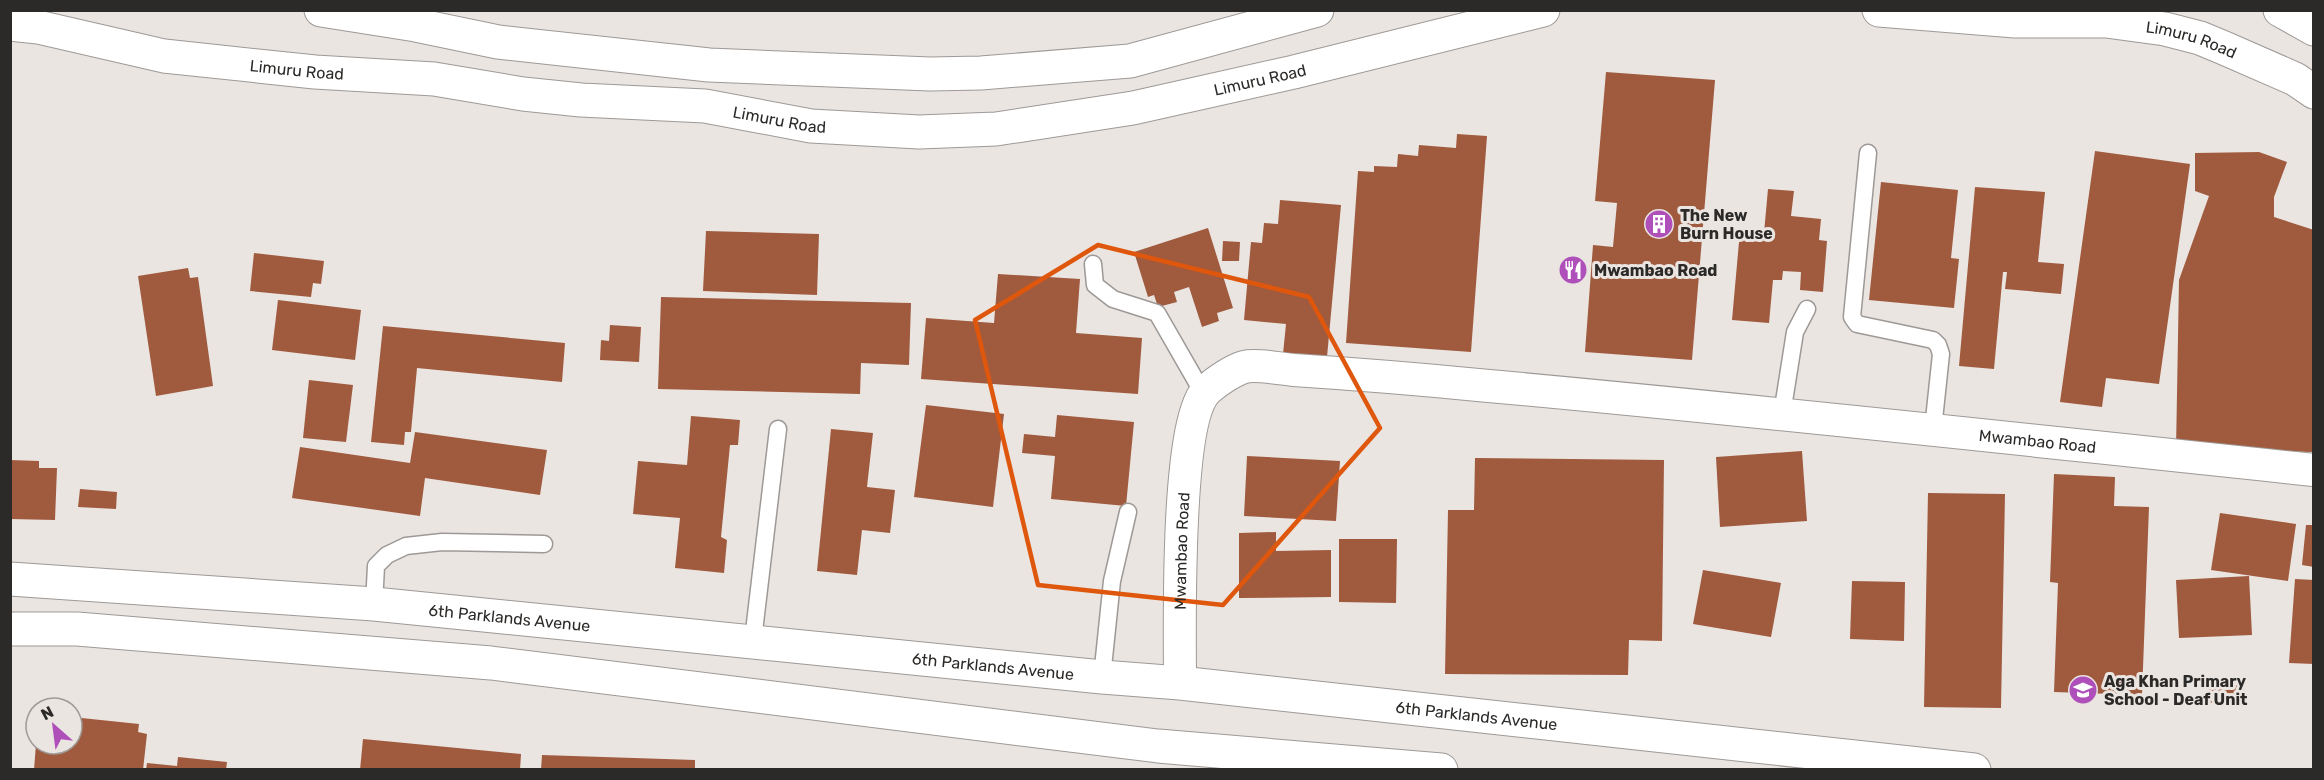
<svg xmlns="http://www.w3.org/2000/svg" width="2324" height="780" viewBox="0 0 2324 780" font-family="Rubik,sans-serif">
<rect width="100%" height="100%" fill="#eae5e1"/>
<g fill="#a05a3e">
<polygon points="1606,72 1715,80 1692,360 1585,352 1593,245 1613,247 1617,203 1595,201"/>
<polygon points="1457,134 1487,136 1471,352 1346,343 1358,171 1374,172 1374,166 1397,167 1398,154 1418,156 1419,145 1456,148"/>
<polygon points="2095,151 2190,164 2159,384 2106,378 2102,407 2060,402"/>
<polygon points="2259,152 2287,162 2274,197 2274,217 2314,230 2314,452 2176,450 2179,280 2209,196 2195,191 2195,153"/>
<polygon points="1881,182 1958,190 1951,258 1959,259 1954,308 1869,300"/>
<polygon points="1975,187 2045,192 2038,262 2064,264 2061,294 2005,289 2007,272 2003,272 1994,369 1959,366"/>
<polygon points="1768,189 1794,191 1791,216 1821,219 1819,240 1827,241 1823,292 1800,290 1801,272 1783,271 1782,280 1773,280 1769,323 1732,320 1740,231 1764,233"/>
<polygon points="1280,200 1341,205 1327,357 1283,354 1286,324 1244,320 1251,242 1262,243 1264,223 1278,224"/>
<polygon points="1208,228 1233,308 1217,313 1219,321 1202,327 1189,287 1174,292 1177,302 1158,307 1154,295 1148,297 1134,252"/>
<polygon points="706,231 819,234 817,295 703,291"/>
<polygon points="1223,241 1240,242 1239,261 1222,261"/>
<polygon points="254,253 324,261 321,284 313,283 311,297 250,291"/>
<polygon points="188,268 190,278 198,277 213,386 156,396 138,276"/>
<polygon points="998,274 1080,279 1076,333 1142,338 1138,394 921,379 926,318 994,323"/>
<polygon points="661,297 911,303 909,365 861,363 860,394 658,389"/>
<polygon points="278,300 361,310 355,360 272,350"/>
<polygon points="610,325 641,327 639,362 600,360 601,340 609,341"/>
<polygon points="383,326 565,343 562,382 417,368 411,432 405,432 404,445 371,442"/>
<polygon points="309,380 353,385 346,442 303,438"/>
<polygon points="926,405 1004,414 993,507 914,497"/>
<polygon points="1057,415 1134,422 1126,506 1051,499 1055,456 1022,453 1024,434 1055,437"/>
<polygon points="691,416 740,420 738,445 730,445 721,537 727,540 724,573 675,568 680,518 633,514 638,461 687,465"/>
<polygon points="831,429 873,433 867,487 895,490 890,533 862,530 857,575 817,571"/>
<polygon points="415,432 547,450 540,495 425,478 420,516 292,498 300,447 410,463"/>
<polygon points="1802,451 1807,521 1720,527 1716,457"/>
<polygon points="1247,456 1340,461 1336,521 1244,516"/>
<polygon points="1475,458 1664,460 1662,641 1629,640 1628,675 1445,674 1448,510 1474,510"/>
<polygon points="10,460 39,461 39,468 57,468 55,520 10,519"/>
<polygon points="2054,474 2115,477 2114,506 2149,507 2142,695 2054,692 2058,583 2050,582"/>
<polygon points="80,489 117,492 116,509 78,507"/>
<polygon points="1928,493 2005,494 2001,708 1924,707"/>
<polygon points="2220,513 2296,524 2288,581 2211,570"/>
<polygon points="2306,525 2314,525 2314,567 2302,565"/>
<polygon points="1276,532 1276,551 1331,550 1331,597 1239,598 1239,533"/>
<polygon points="1339,539 1397,539 1396,603 1339,602"/>
<polygon points="1703,570 1781,583 1771,637 1693,624"/>
<polygon points="2249,576 2252,635 2179,638 2176,580"/>
<polygon points="2295,579 2314,580 2314,664 2289,663"/>
<polygon points="1852,581 1905,582 1904,641 1850,639"/>
<polygon points="2208,680 2245,684 2242,707 2206,702"/>
<polygon points="72,717 139,724 138,732 147,734 143,770 34,770 36,744 72,744"/>
<polygon points="363,739 521,754 520,770 360,770"/>
<polygon points="542,755 695,760 695,770 541,770"/>
<polygon points="178,757 227,762 226,770 146,770 147,763 177,766"/>
</g>
<g fill="none" stroke-linecap="round" stroke-linejoin="round">
<g stroke="#9e9996" stroke-width="19">
<g id="service">
<polyline points="1868,153 1852,317 1857,324 1933,340 1938,345 1941,354 1933,429"/>
<polyline points="1093,264 1095,285 1113,299 1157,313 1203,393"/>
<polyline points="1782,414 1795,332 1807,309"/>
<polyline points="374,604 376,566 387,555 406,546 442,542 544,544"/>
<polyline points="753,640 778,429"/>
<polyline points="1102,677 1112,581 1128,512"/>
</g>
</g>
<g stroke="#9e9996" stroke-width="34">
<g id="minor">
<path id="s1" d="M1180,683C1180,632 1175,419 1208,389C1217,381 1232,371 1244,367C1256,364 1281,369 1294,370C1355,374 1417,379 1478,385C1757,410 2035,441 2314,470"/>
</g>
</g>
<g stroke="#9e9996" stroke-width="35">
<g id="tertiary">
<path id="s2" d="M10,579L374,604L1102,677L1180,683L1974,770"/>
<polyline points="10,629 77,629 491,663 1158,746 1441,770"/>
</g>
</g>
<g stroke="#9e9996" stroke-width="35">
<g id="secondary">
<polyline points="321,10 416,25 498,42 709,65 930,74 981,73 1130,61 1317,10"/>
<path id="s3" d="M1879,10L2015,21H2106L2165,29L2200,38L2224,48L2295,79L2314,92"/>
<polyline points="2280,10 2314,29"/>
<path id="s4" d="M10,24L38,27L164,56L315,72L434,79L523,94L581,100L705,106L811,126L919,132L996,129L1133,108L1294,72L1543,10"/>
</g>
</g>
<use href="#service" stroke="#fff" stroke-width="16"/>
<use href="#minor" stroke="#fff" stroke-width="32"/>
<use href="#tertiary" stroke="#fff" stroke-width="33"/>
<use href="#secondary" stroke="#fff" stroke-width="33"/>
</g>
<path fill="none" stroke="#df570d" stroke-width="4.5" stroke-linejoin="round" d="M1098,245L1309,297L1380,428L1223,605L1038,585L975,320Z"/>
<defs>
<g id="building-disc" transform="scale(1.5)"><circle r="9.5" fill="#af50ba" stroke="#eae5e1"/><path d="M-4-6H4V6H1V3H-1V6H-4ZM-2.5-4.3h1.7v1.8h-1.7ZM.8-4.3h1.7v1.8H.8ZM-2.5-1h1.7V.8h-1.7ZM.8-1h1.7V.8H.8Z" fill="#fff"/></g>
<g id="restaurant-disc" transform="scale(1.5)"><circle r="9.5" fill="#af50ba" stroke="#eae5e1"/><path d="M-5-6h1v4h1v-4h1v4h1v-4h1v5L-1.5 .5V6h-2V.5L-5-1ZM5-6V6H3V1.5H1.5Q1.5-4 5-6Z" fill="#fff"/></g>
<g id="school-disc" transform="scale(1.5)"><circle r="9.5" fill="#af50ba" stroke="#eae5e1"/><path d="M0-5L7-2L0 1L-7-2ZM-4 1L0 2.5L4 1V4Q0 6-4 4Z" fill="#fff"/></g>
</defs>
<g fill-rule="evenodd">
<use href="#building-disc" x="1659" y="224"/>
<use href="#restaurant-disc" x="1573" y="270"/>
<use href="#school-disc" x="2083" y="690"/>
</g>
<g text-anchor="middle" stroke-width="6" stroke-linejoin="round" paint-order="stroke">
<g font-size="16" fill="#2c2a28" stroke="#eae5e1">
<text dy="6" stroke="none"><textPath href="#s3" startOffset="315">Limuru Road</textPath></text>
<text dy="6" stroke="none"><textPath href="#s4" startOffset="291">Limuru Road</textPath></text>
<text dy="6" stroke="none"><textPath href="#s4" startOffset="1263">Limuru Road</textPath></text>
<text dy="6" stroke="none"><textPath href="#s4" startOffset="777">Limuru Road</textPath></text>
<text dy="6" stroke="none"><textPath href="#s1" startOffset="1138">Mwambao Road</textPath></text>
<text dy="6" stroke="none"><textPath href="#s1" startOffset="132">Mwambao Road</textPath></text>
<text dy="6" stroke="none"><textPath href="#s2" startOffset="501">6th Parklands Avenue</textPath></text>
<text dy="6" stroke="none"><textPath href="#s2" startOffset="987">6th Parklands Avenue</textPath></text>
<text dy="6" stroke="none"><textPath href="#s2" startOffset="1473">6th Parklands Avenue</textPath></text>
</g>
<g font-size="16" font-weight="bold" fill="#2c2a28" stroke="#eae5e1" text-anchor="start">
<text x="1680" y="221">The New<tspan x="1680" dy="18">Burn House</tspan></text>
<text x="1594" y="276">Mwambao Road</text>
<text x="2104" y="687">Aga Khan Primary<tspan x="2104" dy="18">School - Deaf Unit</tspan></text>
</g>
</g>
<rect width="2324" height="780" fill="none" stroke="#2c2a28" stroke-width="24"/>
<g transform="translate(54 726) rotate(332)"><circle r="28" fill="#eae5e1" stroke="#9e9a97" stroke-width="1.5"/>
<path d="M0-4.5L10 22L0 15L-10 22Z" fill="#af50ba"/>
<text y="-9" font-size="16" font-weight="bold" text-anchor="middle" fill="#2c2a28">N</text>
</g>
</svg>
